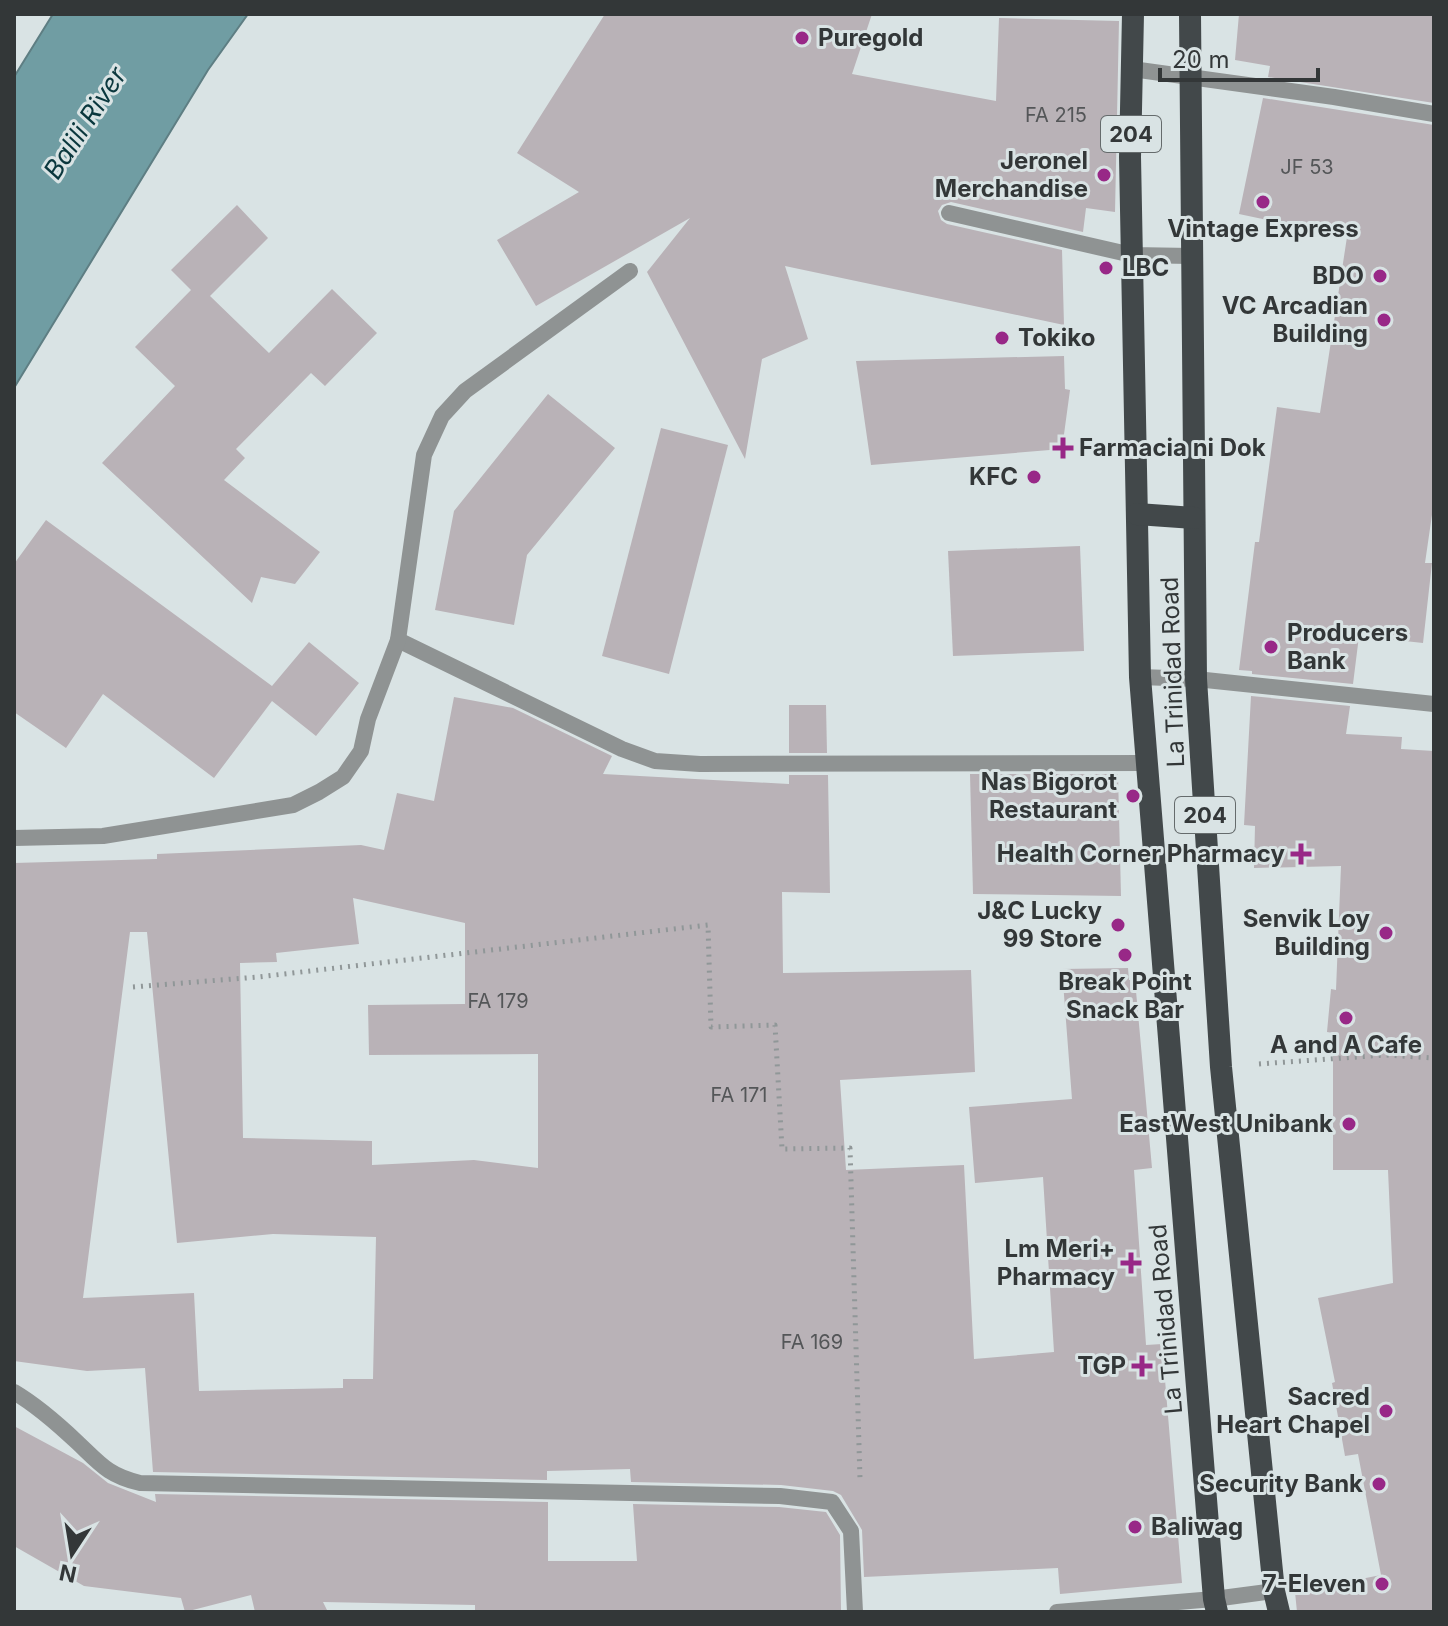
<svg xmlns="http://www.w3.org/2000/svg" width="1448" height="1626" viewBox="0 0 1448 1626" font-family="Inter,sans-serif">
<rect width="100%" height="100%" fill="#d9e3e4"/>
<polygon fill="#709da3" stroke="#5e7e83" stroke-width="2" points="53,14 248,14 208,70 14,388 14,77"/>
<g fill="#b9b2b7" fill-rule="evenodd">
<polygon points="605,14 872,14 852,74 996,101 999,18 1119,21 1115,212 1086,208 1083,232 951,202 942,205 938,211 941,220 947,224 1062,250 1064,325 785,266 808,339 762,359 745,459 647,272 690,218 536,306 497,240 579,192 517,153"/>
<polygon points="1239,14 1434,14 1434,103 1268,77 1270,66 1235,60"/>
<polygon points="1263,98 1434,125 1434,501 1425,563 1432,563 1423,643 1359,636 1353,684 1252,674 1252,671 1239,670 1255,542 1259,542 1277,407 1320,413 1347,237 1239,214"/>
<polygon points="237,205 268,238 210,296 269,353 332,289 377,333 325,386 311,373 236,449 245,458 224,480 320,552 295,584 261,577 252,603 102,463 175,386 135,347 191,290 171,270"/>
<polygon points="1064,356 1065,389 1070,390 1062,449 871,465 856,361"/>
<polygon points="548,394 615,448 527,555 514,625 435,610 454,511"/>
<polygon points="661,428 728,445 669,674 602,656"/>
<polygon points="46,520 272,686 309,642 359,683 316,736 272,701 214,778 103,694 66,748 14,712 14,564"/>
<polygon points="1080,546 1084,651 953,656 948,551"/>
<polygon points="1251,696 1350,706 1346,734 1402,737 1401,749 1434,751 1434,1612 1297,1612 1295,1592 1381,1575 1358,1454 1345,1456 1332,1383 1335,1382 1318,1298 1393,1283 1388,1170 1333,1170 1333,1033 1327,1032 1331,989 1336,990 1341,866 1254,868 1255,826 1244,825"/>
<path d="M454,697L513,708L612,756L603,774L789,784V775H828L830,893L782,892L783,973L971,970L975,1072L840,1080L846,1170L964,1165L974,1359L1054,1352L1043,1177L975,1183L969,1107L1072,1099L1062,969L1128,968L1129,980H1135L1152,1168L1134,1170L1146,1345L1162,1344L1182,1583L1060,1594L1058,1568L864,1577L862,1530L841,1495L833,1491L781,1485L631,1482L630,1469L547,1471V1480L153,1472L145,1368L87,1371L14,1361V863L157,859V854L361,845L384,850L397,793L434,801ZM353,898L465,923V1004L368,1005L369,1055L538,1054V1168L474,1160L372,1165V1141L243,1138L240,963L277,962L276,953L359,944ZM130,932H147L177,1243L273,1234L376,1237L373,1379H343V1388L199,1391L194,1293L83,1298Z"/>
<polygon points="789,705 826,705 827,753 789,753"/>
<polygon points="970,774 1118,774 1121,896 973,894"/>
<polygon points="14,1426 83,1463 108,1483 156,1502 155,1494 548,1502 548,1561 637,1561 633,1504 779,1507 826,1512 840,1535 841,1612 475,1611 475,1605 323,1602 328,1612 255,1612 251,1595 185,1612 181,1598 84,1586 14,1546"/>
</g>
<g fill="none" stroke-linecap="round" stroke-linejoin="round">
<g stroke="#909798" stroke-width="5" stroke-dasharray="2 6" stroke-linecap="butt">
<polyline points="133,987 258,977 708,925 711,1027 775,1025 782,1149 850,1148 860,1479"/>
<polyline points="1259,1064 1385,1055 1434,1058"/>
</g>
<g stroke="#8f9393" stroke-width="16">
<polyline points="1132,69 1334,97 1434,114"/>
<polyline points="949,213 1132,255 1191,256"/>
</g>
<g stroke="#8f9393" stroke-width="16">
<polyline points="398,640 622,749 655,761 700,764 1148,763"/>
<polyline points="1140,677 1196,679 1434,704"/>
<polyline points="14,838 103,836 293,805 319,792 343,777 361,751 368,719 398,640 424,455 442,416 465,391 630,271"/>
<path d="M14,1392C36,1405 59,1425 78,1443C100,1464 109,1476 140,1483L780,1496L832,1502L851,1531L855,1612"/>
<polyline points="1057,1612 1214,1599 1274,1591"/>
</g>
<g stroke="#42484a" stroke-width="22">
<polyline points="1133,14 1130,157 1140,677 1214,1599 1217,1612"/>
<polyline points="1190,14 1196,679 1221,1067 1274,1591 1279,1612"/>
<polyline points="1137,514 1194,518"/>
</g>
</g>
<g fill="#982887" stroke="#d9e3e4" stroke-width="3">
<circle cx="802" cy="38" r="8"/>
<circle cx="1104" cy="175" r="8"/>
<circle cx="1263" cy="202" r="8"/>
<circle cx="1106" cy="268" r="8"/>
<circle cx="1380" cy="276" r="8"/>
<circle cx="1384" cy="320" r="8"/>
<circle cx="1002" cy="338" r="8"/>
<path d="M1059 436h8v8h8v8h-8v8h-8v-8h-8v-8h8z"/>
<circle cx="1034" cy="477" r="8"/>
<circle cx="1271" cy="647" r="8"/>
<circle cx="1133" cy="796" r="8"/>
<path d="M1297 842h8v8h8v8h-8v8h-8v-8h-8v-8h8z"/>
<circle cx="1118" cy="925" r="8"/>
<circle cx="1386" cy="933" r="8"/>
<circle cx="1125" cy="955" r="8"/>
<circle cx="1346" cy="1018" r="8"/>
<circle cx="1349" cy="1124" r="8"/>
<path d="M1127 1251h8v8h8v8h-8v8h-8v-8h-8v-8h8z"/>
<path d="M1138 1354h8v8h8v8h-8v8h-8v-8h-8v-8h8z"/>
<circle cx="1386" cy="1411" r="8"/>
<circle cx="1379" cy="1484" r="8"/>
<circle cx="1135" cy="1527" r="8"/>
<circle cx="1382" cy="1584" r="8"/>
</g>
<g text-anchor="middle" stroke-width="6" stroke-linejoin="round" paint-order="stroke">
<g font-size="20" fill="#545658">
<text x="1056" y="122">FA 215</text>
<text x="1307" y="174">JF 53</text>
<text x="498" y="1008">FA 179</text>
<text x="739" y="1102">FA 171</text>
<text x="812" y="1349">FA 169</text>
</g>
<g fill="#d9e3e4" stroke="#656b6c" stroke-width="2">
<rect x="1101" y="116" width="60" height="36" rx="6"/>
<rect x="1175" y="797" width="60" height="36" rx="6"/>
</g>
<g font-size="22" font-weight="bold" fill="#333738">
<text x="1131" y="142">204</text>
<text x="1205" y="823">204</text>
</g>
<g font-size="24" font-weight="bold" fill="#333738" stroke="#d9e3e4" text-anchor="end">
<text x="818" y="46" text-anchor="start">Puregold</text>
<text x="1088" y="169">Jeronel<tspan x="1088" dy="28">Merchandise</tspan></text>
<text x="1263" y="237" text-anchor="middle">Vintage Express</text>
<text x="1122" y="276" text-anchor="start">LBC</text>
<text x="1364" y="284">BDO</text>
<text x="1368" y="314">VC Arcadian<tspan x="1368" dy="28">Building</tspan></text>
<text x="1018" y="346" text-anchor="start">Tokiko</text>
<text x="1079" y="456" text-anchor="start">Farmacia ni Dok</text>
<text x="1018" y="485">KFC</text>
<text x="1287" y="641" text-anchor="start">Producers<tspan x="1287" dy="28">Bank</tspan></text>
<text x="1117" y="790">Nas Bigorot<tspan x="1117" dy="28">Restaurant</tspan></text>
<text x="1285" y="862">Health Corner Pharmacy</text>
<text x="1102" y="919">J&amp;C Lucky<tspan x="1102" dy="28">99 Store</tspan></text>
<text x="1370" y="927">Senvik Loy<tspan x="1370" dy="28">Building</tspan></text>
<text x="1125" y="990" text-anchor="middle">Break Point<tspan x="1125" dy="28">Snack Bar</tspan></text>
<text x="1346" y="1053" text-anchor="middle">A and A Cafe</text>
<text x="1333" y="1132">EastWest Unibank</text>
<text x="1115" y="1257">Lm Meri+<tspan x="1115" dy="28">Pharmacy</tspan></text>
<text x="1126" y="1374">TGP</text>
<text x="1370" y="1405">Sacred<tspan x="1370" dy="28">Heart Chapel</tspan></text>
<text x="1363" y="1492">Security Bank</text>
<text x="1151" y="1535" text-anchor="start">Baliwag</text>
<text x="1366" y="1592">7-Eleven</text>
</g>
<g font-size="24" fill="#333738" stroke="#d9e3e4">
<text transform="translate(1173 672) rotate(-92)" y="8">La Trinidad Road</text>
<text transform="translate(1166 1319) rotate(-95)" y="8">La Trinidad Road</text>
</g>
<g font-size="26" font-style="italic" fill="#0a373d" stroke="#d9e3e4">
<text transform="translate(85 123) rotate(-57)" y="9">Balili River</text>
</g>
</g>
<rect width="1448" height="1626" fill="none" stroke="#333738" stroke-width="32"/>
<g transform="translate(72 1554) rotate(192)" stroke="#d9e3e4" stroke-width="6" paint-order="stroke">
<path d="M0-6L14 30L0 20L-14 30Z" fill="#333738"/>
<text y="-12" font-size="22" font-weight="bold" text-anchor="middle" fill="#333738">N</text>
</g>
<path d="M1160 68v12h158v-12" fill="none" stroke="#333738" stroke-width="4"/>
<text x="1172" y="68" font-size="24" fill="#333738" stroke="#d9e3e4" stroke-width="6" paint-order="stroke">20 m</text>
</svg>
